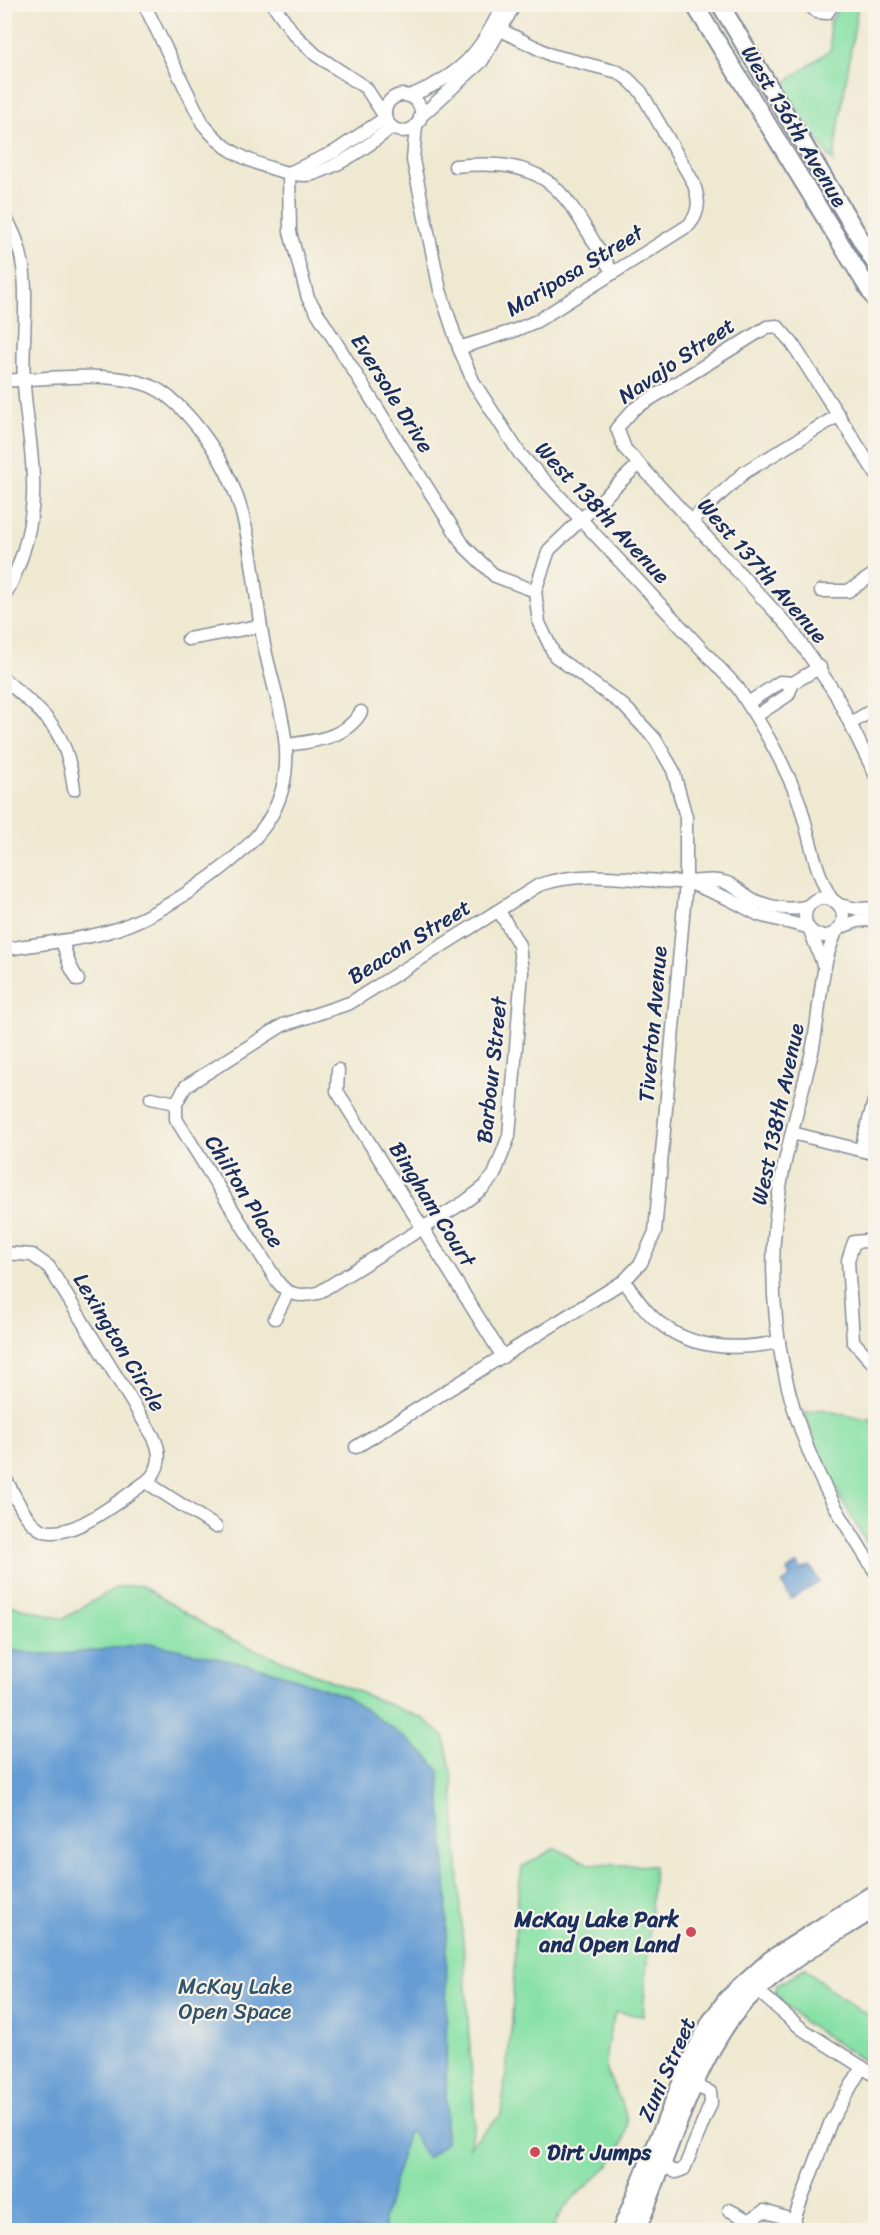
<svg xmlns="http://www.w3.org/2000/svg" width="880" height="2235" viewBox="0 0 880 2235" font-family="Sriracha,sans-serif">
<rect width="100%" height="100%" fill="#f7f3e8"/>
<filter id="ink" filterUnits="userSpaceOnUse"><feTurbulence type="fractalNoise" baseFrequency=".0167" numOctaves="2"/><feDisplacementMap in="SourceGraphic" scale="12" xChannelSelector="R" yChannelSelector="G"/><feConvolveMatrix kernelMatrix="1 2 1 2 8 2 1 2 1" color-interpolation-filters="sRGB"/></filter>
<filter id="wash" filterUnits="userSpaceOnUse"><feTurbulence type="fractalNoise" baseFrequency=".008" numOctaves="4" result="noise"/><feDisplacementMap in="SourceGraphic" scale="24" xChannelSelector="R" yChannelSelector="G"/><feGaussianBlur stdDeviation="1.35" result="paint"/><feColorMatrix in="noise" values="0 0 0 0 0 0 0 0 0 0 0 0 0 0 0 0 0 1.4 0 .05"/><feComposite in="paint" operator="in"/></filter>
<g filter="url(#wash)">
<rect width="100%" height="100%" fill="#efe9d2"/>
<g fill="#87e1a6" stroke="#518882" stroke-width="1.5">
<polygon points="840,5 858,5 833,162 781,86 831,49 829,24"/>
<path d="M821,1409L866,1420L875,1418V1556C847,1511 820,1465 805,1413Z"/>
<path d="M140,1585L223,1636L424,1719L444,1737L452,1773L475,2126L469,2147L501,2115L512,2022L516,1911L522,1867L555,1848L590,1864L654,1866L643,2016L615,2012C611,2030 603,2053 607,2071C612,2090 631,2109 626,2132C616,2177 563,2191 553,2230H5L4,1603L63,1619L117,1587Z"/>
<polygon points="805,1968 831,1990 875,2020 875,2068 804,2022 775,1995 777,1985"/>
</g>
<g fill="#669dd4" stroke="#406699" stroke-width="1.5">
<polygon points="797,1564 801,1570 810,1566 820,1582 791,1599 782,1584 790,1577 787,1571"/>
<path d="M150,1643L270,1670L346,1696L400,1734L427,1756L439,1771L447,1895L446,2143L426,2158L413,2134L409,2131L407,2134L384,2219V2230H5V1648C50,1662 103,1648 150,1643Z"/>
</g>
</g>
<g filter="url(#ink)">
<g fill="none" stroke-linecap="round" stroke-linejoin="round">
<g stroke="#858c98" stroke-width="15">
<g id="minor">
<path d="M144,4L203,124C212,135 221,145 234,152C250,162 294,179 313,174C342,165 368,146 392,127"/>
<polyline points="273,4 294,34 316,55 366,88 385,117"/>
<polyline points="808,4 817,12 827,13 833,4"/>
<circle cx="403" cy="113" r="18"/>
<path d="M409,96C459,77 481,53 503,4"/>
<polyline points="420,117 482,61 515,4"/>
<path d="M416,125L413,160L440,290L459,348L474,383L520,454L738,688C761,724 782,759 798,799C810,833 813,869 832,900"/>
<path d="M455,166C558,156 564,196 613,273"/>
<polyline points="289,173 290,232 308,298 464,546 495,576 535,591"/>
<polyline points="289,173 336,151 385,118"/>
<path d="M4,215C38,268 20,325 24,384C26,421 35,460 33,497C31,532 21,566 4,597"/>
<path d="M459,348L513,331L537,321L689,225C701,211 699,198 693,182L641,92L628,79L618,72L551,55L493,26"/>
<path d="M4,381C46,378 126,369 160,391C177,402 191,418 203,434C255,503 249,566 264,645C276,704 305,764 268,821C241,863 158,917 110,931C76,942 39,942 4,950"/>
<polyline points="639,464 791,629 835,693 876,776"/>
<polyline points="692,520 745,472 839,415"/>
<polyline points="821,591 848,591 876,573"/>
<polyline points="188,639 260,626"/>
<path d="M4,679C47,717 67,729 74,789"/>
<polyline points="748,703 780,682 793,683"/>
<polyline points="756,716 788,695 793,683 820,667"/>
<polyline points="851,723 876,708"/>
<path d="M287,745C315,741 346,738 361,712"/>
<polyline points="690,883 729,899 759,915 807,927"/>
<circle cx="824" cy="917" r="19"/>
<polyline points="839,905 858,909 876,908"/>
<path d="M499,911L519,945L522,972L509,1136L494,1175L483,1188L466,1201L318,1293C300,1297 288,1296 277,1281L176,1119V1103L186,1086L283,1025L350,1003L539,885C587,868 635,882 685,882C699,882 713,878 727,883C738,887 747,898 758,902C773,908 793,911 808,906"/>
<polyline points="839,928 857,921 876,919"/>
<polyline points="810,930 823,964"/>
<path d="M836,932C818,971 821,1015 811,1056C801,1096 790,1136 782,1176C763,1273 775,1375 815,1466C831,1503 854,1538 876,1573"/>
<polyline points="62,941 70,966 78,980"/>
<polyline points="338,1070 337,1091 503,1357"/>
<polyline points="151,1098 176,1103"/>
<polyline points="792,1133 876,1154"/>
<polyline points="861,1149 876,1094"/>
<polyline points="876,1240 854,1242 848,1260 853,1341 872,1362 876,1362"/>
<path d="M4,1253L32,1255L49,1267L153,1436C162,1453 161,1470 146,1482C122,1498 64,1548 37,1527C22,1516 14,1492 4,1477"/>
<path d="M624,1281C635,1296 646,1313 661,1324C694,1350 739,1350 779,1342"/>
<polyline points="275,1318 288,1292"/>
<polyline points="356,1447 624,1281 641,1263 655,1232 686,882 686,817 673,770 655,739 624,706 555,656 539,623 535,591 549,550 639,464 625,449 617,428 634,409 767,327 777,326 792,343 876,474"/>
<polyline points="146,1482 216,1527"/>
<polyline points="751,1985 802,2029 876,2076"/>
<polyline points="663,2166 676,2172 684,2169 711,2103 710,2092 695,2086"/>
<polyline points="729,2210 750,2221"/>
<polyline points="748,2230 753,2218 764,2211 795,2221"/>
<polyline points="790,2230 831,2121 862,2067"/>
</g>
</g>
<g stroke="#858c98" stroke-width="20">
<g id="secondary">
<polyline points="694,4 876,301"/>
<polyline points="720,4 876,265"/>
<polyline points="621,2230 690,2061 711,2021 727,1999 771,1959 876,1892"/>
<path d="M637,2230C665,2164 695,2057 743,2004C779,1964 830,1938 876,1908"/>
</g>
</g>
<use href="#minor" stroke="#fff" stroke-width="12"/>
<use href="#secondary" stroke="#fff" stroke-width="16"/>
</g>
</g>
<g fill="#d1495b" stroke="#f7f3e8" stroke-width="2">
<circle cx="691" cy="1932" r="6"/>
<circle cx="535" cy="2152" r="6"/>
</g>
<g text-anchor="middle" stroke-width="4.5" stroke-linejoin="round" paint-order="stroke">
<g font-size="22" fill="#1b2f5e" stroke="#f7f3e8">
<text transform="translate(795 126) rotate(59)" y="8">West 136th Avenue</text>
<text transform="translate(574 270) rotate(-31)" y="8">Mariposa Street</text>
<text transform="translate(676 360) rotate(-34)" y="8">Navajo Street</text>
<text transform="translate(393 393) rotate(58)" y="8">Eversole Drive</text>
<text transform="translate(603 512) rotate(47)" y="8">West 138th Avenue</text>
<text transform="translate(763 570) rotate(49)" y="8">West 137th Avenue</text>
<text transform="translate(409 941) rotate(-32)" y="8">Beacon Street</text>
<text transform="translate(652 1024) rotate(-85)" y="8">Tiverton Avenue</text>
<text transform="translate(491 1070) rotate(-84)" y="8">Barbour Street</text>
<text transform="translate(777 1114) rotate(-78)" y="8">West 138th Avenue</text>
<text transform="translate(245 1191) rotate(58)" y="8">Chilton Place</text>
<text transform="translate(433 1204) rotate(58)" y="8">Bingham Court</text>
<text transform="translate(120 1342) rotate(59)" y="8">Lexington Circle</text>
<text transform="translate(666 2069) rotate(-66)" y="8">Zuni Street</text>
</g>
<g font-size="22" font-weight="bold" fill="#1b2f5e" stroke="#f7f3e8" text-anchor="end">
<text x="679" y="1927">McKay Lake Park<tspan x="679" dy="25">and Open Land</tspan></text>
<text x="547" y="2160" text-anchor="start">Dirt Jumps</text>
</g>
<g font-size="22" fill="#31536c" stroke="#f7f3e8">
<text x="235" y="1994">McKay Lake<tspan x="235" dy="25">Open Space</tspan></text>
</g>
</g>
<rect width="880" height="2235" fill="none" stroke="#f7f3e8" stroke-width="24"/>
</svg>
